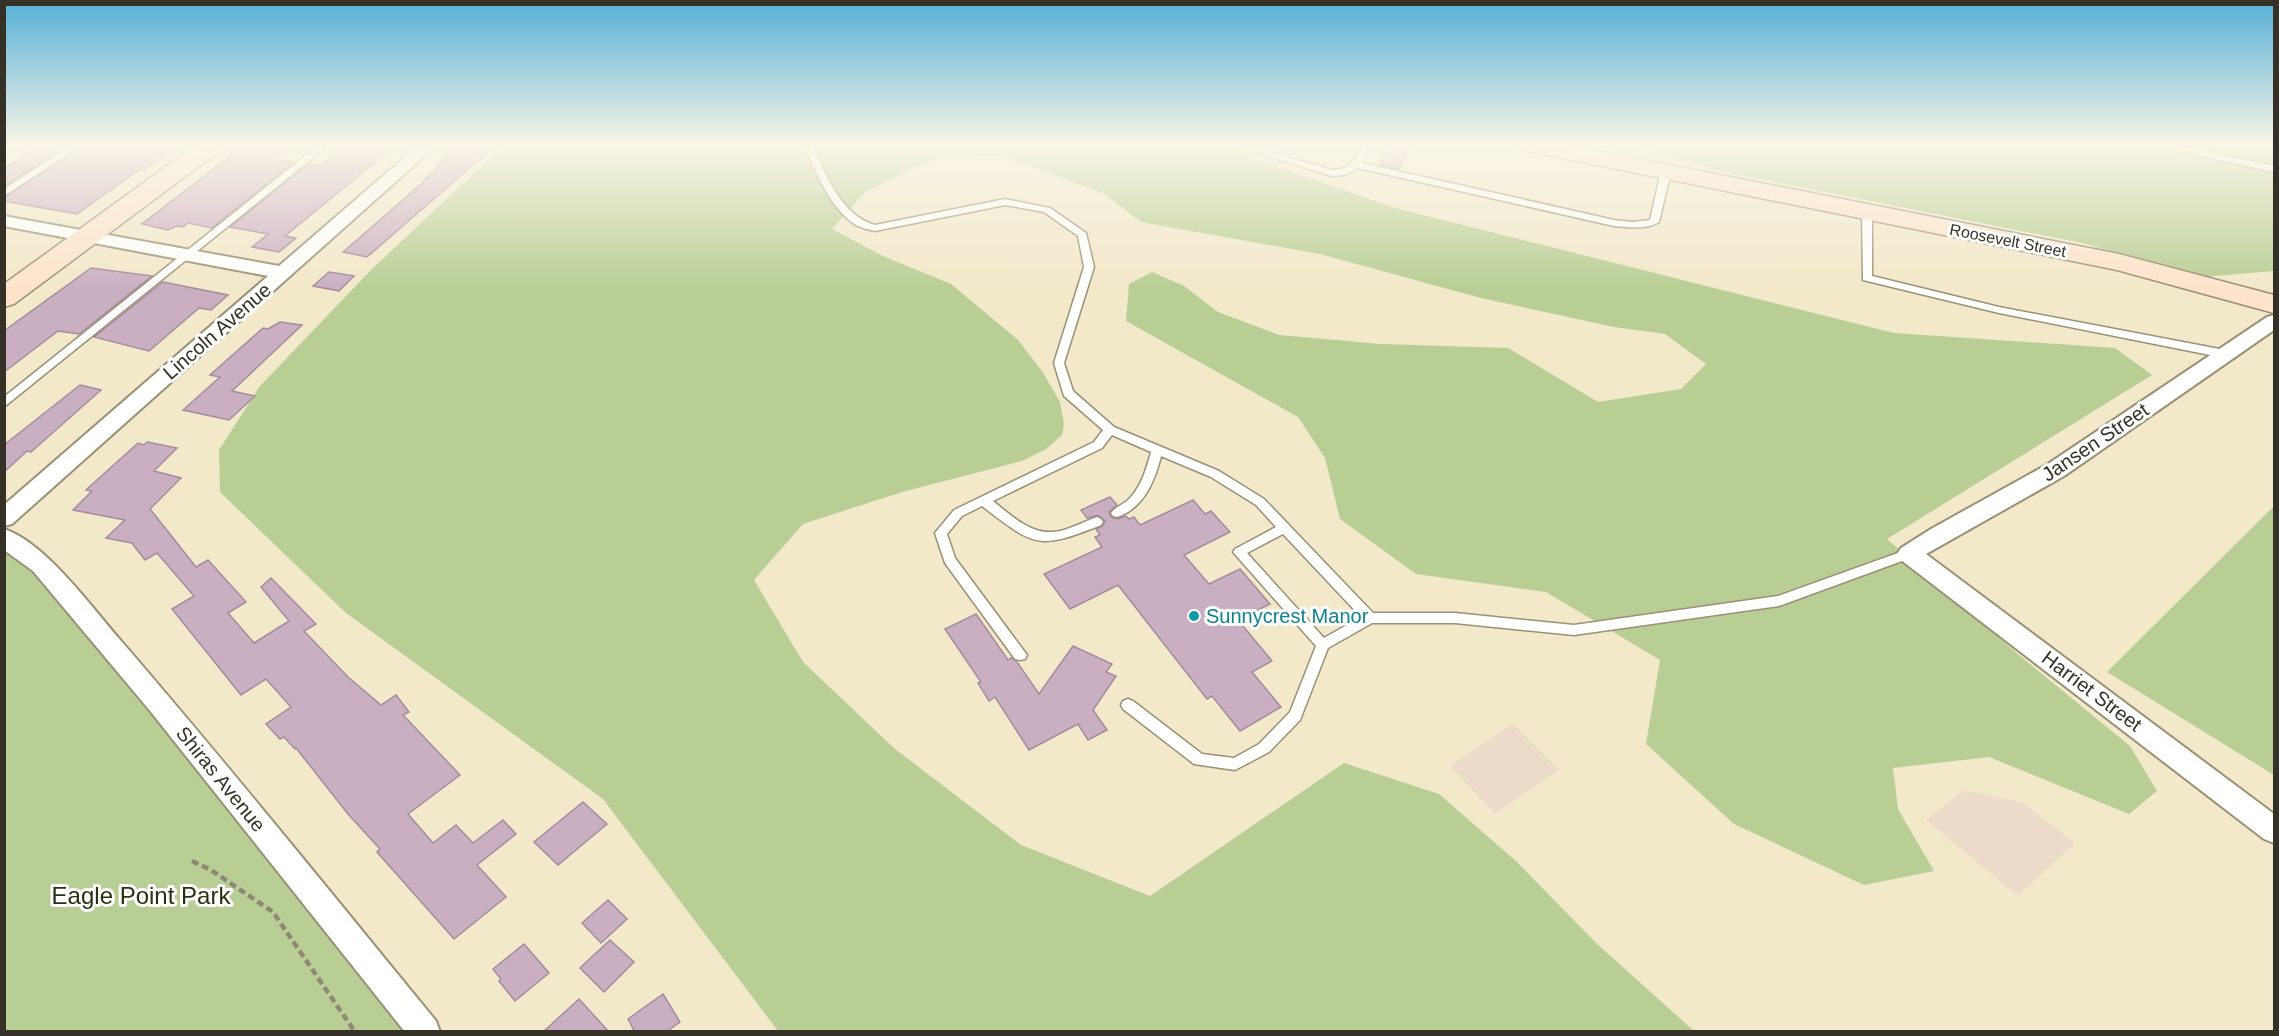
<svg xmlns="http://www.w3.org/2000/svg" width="2279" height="1036" viewBox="0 0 2279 1036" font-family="Helvetica,sans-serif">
<rect width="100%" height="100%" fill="#f2e8ca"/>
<g fill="#eddbca">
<polygon points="1513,724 1559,770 1495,814 1450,766"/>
<polygon points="1964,790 2023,803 2075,843 2018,896 1926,820"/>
</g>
<g fill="#b8ce94">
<polygon points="505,144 1211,144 1395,208 1894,333 2115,348 2152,375 1887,539 2020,656 2130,746 2157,791 2129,814 1989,757 1893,768 1898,809 1934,871 1864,885 1734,824 1646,744 1660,660 1546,592 1416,574 1340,519 1325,458 1298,417 1126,321 1129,284 1152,272 1184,286 1218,312 1279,335 1381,344 1508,348 1598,402 1681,389 1706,364 1665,334 1614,327 1481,298 1320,254 1141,222 1103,193 1002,156 938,157 866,191 832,229 883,256 951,284 1018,340 1042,371 1060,402 1064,424 1062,435 1046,449 1022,461 902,492 803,524 754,580 803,662 895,749 1021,845 1150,896 1344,763 1439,794 1517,862 1596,943 1694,1031 778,1031 603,799 346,613 220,492 219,450 260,386 372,269"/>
<polygon points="1624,144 2274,144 2274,271 2203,277 2082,243 1719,171"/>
<polygon points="2274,506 2274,775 2107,672"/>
<polygon points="4,538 41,565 425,1031 5,1031"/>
</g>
<g fill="#caafc3" stroke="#a48b9d" stroke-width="1.5">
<polygon points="43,144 69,144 4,186 4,169"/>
<polygon points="85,144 179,144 144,170 140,169 77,214 4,201 4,198"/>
<polygon points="246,144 291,144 272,158 294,162 212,228 188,223 183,227 177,226 168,230 142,224"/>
<polygon points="347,144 391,149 285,236 296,238 279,252 252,247 268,234 230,227 308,164 321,166"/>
<polygon points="460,144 497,144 367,257 343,252 428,178 426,178 440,166 436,165"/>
<polygon points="1390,144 1411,144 1399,169 1380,165"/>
<polygon points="91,268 152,276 79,334 58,331 4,372 4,331"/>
<polygon points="329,272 354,276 339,291 313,286"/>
<polygon points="163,282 228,295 211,310 199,308 149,351 94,337"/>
<polygon points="280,322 302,325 232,391 255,396 229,420 183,410 220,377 210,375 263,328 268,329"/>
<polygon points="80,385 101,390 31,452 27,451 4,472 4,445"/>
<polygon points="147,442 177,448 154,471 181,478 150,509 196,567 208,560 246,602 228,613 254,643 289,621 261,587 271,578 316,624 304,631 348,677 381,705 396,695 409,712 403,715 460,775 408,814 433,843 456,825 473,843 503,820 516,834 477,865 506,897 454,939 377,852 380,849 348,814 296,748 295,749 284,737 280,739 266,724 291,707 266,679 241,695 172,609 194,596 157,553 145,560 132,543 106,538 125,520 73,510 92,491 86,490 138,443 144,445"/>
<polygon points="1110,497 1117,505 1109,512 1111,517 1118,519 1126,516 1129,519 1134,517 1140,525 1193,500 1205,514 1211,511 1230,532 1184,555 1209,584 1240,569 1270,604 1238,620 1272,661 1252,672 1281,707 1240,731 1212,696 1207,699 1118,585 1070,609 1044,574 1102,547 1095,537 1100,535 1096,529 1103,526 1105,521 1098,515 1087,518 1081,510"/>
<polygon points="976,614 1008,660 1011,658 1017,662 1039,694 1073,646 1112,664 1106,672 1116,676 1093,710 1107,730 1088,740 1078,724 1029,750 995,697 989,701 978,683 981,682 945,629"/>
<polygon points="583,802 607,824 558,865 534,842"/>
<polygon points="608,900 627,919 601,943 582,923"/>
<polygon points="610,940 634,962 604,992 580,968"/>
<polygon points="524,944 549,973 515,1001 499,981 501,979 493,969"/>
<polygon points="663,994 680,1022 666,1032 635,1032 628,1019"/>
<polygon points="579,999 609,1032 543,1032"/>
</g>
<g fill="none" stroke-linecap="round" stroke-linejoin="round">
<g stroke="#9a9075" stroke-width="3">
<g id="lane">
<polygon points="73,144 83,144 4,196 4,189"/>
<polygon points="320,144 330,144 4,407 4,397"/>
<path d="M805,144H813C824,174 842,216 875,225L1005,199L1050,208L1086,233L1094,267L1064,363L1073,391L1114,427L1219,471L1264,499L1373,613H1455L1574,625L1778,596L1909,549L1913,551L1915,554L1913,557L1779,606L1574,635L1455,623H1372L1328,648L1300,720L1269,752L1235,770L1194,764L1123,709L1121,705L1123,701L1128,699L1133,701L1202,754L1234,758L1259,744L1290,712L1316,646L1233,552L1235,549L1276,527L1256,505L1211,477L1161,456C1155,481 1143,509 1117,517L1113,516L1111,513C1115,508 1121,505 1127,501C1141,488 1146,470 1151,452L1112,435L1102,448L993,501C1013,517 1033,537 1060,531C1073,528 1085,521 1097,517L1101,519L1103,522L1101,525C1039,550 1035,547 982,506L962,516L947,534L955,558L1027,655L1025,659L1020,660L1015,659L945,563L935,533L954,510L1094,442L1103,430L1064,396L1054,363L1084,267L1078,236L1044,212L1005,205L875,231C868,229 859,228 853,223C831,208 813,169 805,144ZM1283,534L1361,617L1324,638L1247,553Z"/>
<path d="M1229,144H1243L1332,170C1351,170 1356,158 1364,144H1372L1362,163L1614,220L1633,222L1650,220L1661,171L1666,168L1671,171L1659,222C1647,230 1628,227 1614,226L1358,168L1344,175L1332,176Z"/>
<polygon points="2156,144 2172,144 2274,166 2274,172 2160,147"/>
<polygon points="1867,209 1872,212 1872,276 1999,307 2225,350 2230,354 2225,358 1999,313 1863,280 1862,212"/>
</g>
</g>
<g stroke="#9a9075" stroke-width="4">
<g id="street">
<polygon points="420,144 438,144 12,524 4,526 4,505 268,276 4,226 4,216 279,266"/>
<polygon points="2274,315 2274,330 2064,476 1926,554 2274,814 2274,843 2264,839 1901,560 1897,554 1901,548 1931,529 2048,464 2267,317"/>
<path d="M4,529C46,543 93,609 122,642C229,766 332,894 436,1021L440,1032H405L151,712L33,571L4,550Z"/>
</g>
</g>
<g stroke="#9a9075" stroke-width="3">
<g id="secondary">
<polygon points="197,144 225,144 222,149 14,304 4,307 4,284"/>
<polygon points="1516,144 1565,144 2119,254 2274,295 2274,313 2117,270 1528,151 1519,149"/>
</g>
</g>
<polyline stroke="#8f8874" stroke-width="4.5" stroke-dasharray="7 4" stroke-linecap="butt" points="192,861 211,870 273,912 355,1032"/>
<use href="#lane" fill="#fff" fill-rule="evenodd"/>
<use href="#street" fill="#fff" fill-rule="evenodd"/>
<use href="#secondary" fill="#fde3cb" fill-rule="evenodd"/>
</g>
<linearGradient id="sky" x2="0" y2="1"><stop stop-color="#54afd6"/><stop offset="0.5" stop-color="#f9f5e7"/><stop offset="1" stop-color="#f9f5e7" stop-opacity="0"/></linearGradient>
<rect width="2279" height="289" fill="url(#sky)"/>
<circle fill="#0f9aa8" stroke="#fff" stroke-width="2" cx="1194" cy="616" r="6"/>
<g text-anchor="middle" stroke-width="6" stroke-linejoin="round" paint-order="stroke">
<g font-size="16" fill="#353126" stroke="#fff">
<text transform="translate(2008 240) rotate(11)" y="6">Roosevelt Street</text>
</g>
<g font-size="20" fill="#353126" stroke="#fff">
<text transform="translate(217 331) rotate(-41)" y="7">Lincoln Avenue</text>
<text transform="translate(2095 442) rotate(-34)" y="7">Jansen Street</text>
<text transform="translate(2092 691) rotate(37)" y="7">Harriet Street</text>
<text transform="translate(221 779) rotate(51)" y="7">Shiras Avenue</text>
</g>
<g font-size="20" fill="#0d838f" stroke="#fff" text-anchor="start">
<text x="1206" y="623">Sunnycrest Manor</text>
</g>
<g font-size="24" fill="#26310f" stroke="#fff">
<text x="141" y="904">Eagle Point Park</text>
</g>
</g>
<rect width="2279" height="1036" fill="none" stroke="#353126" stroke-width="12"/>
</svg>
